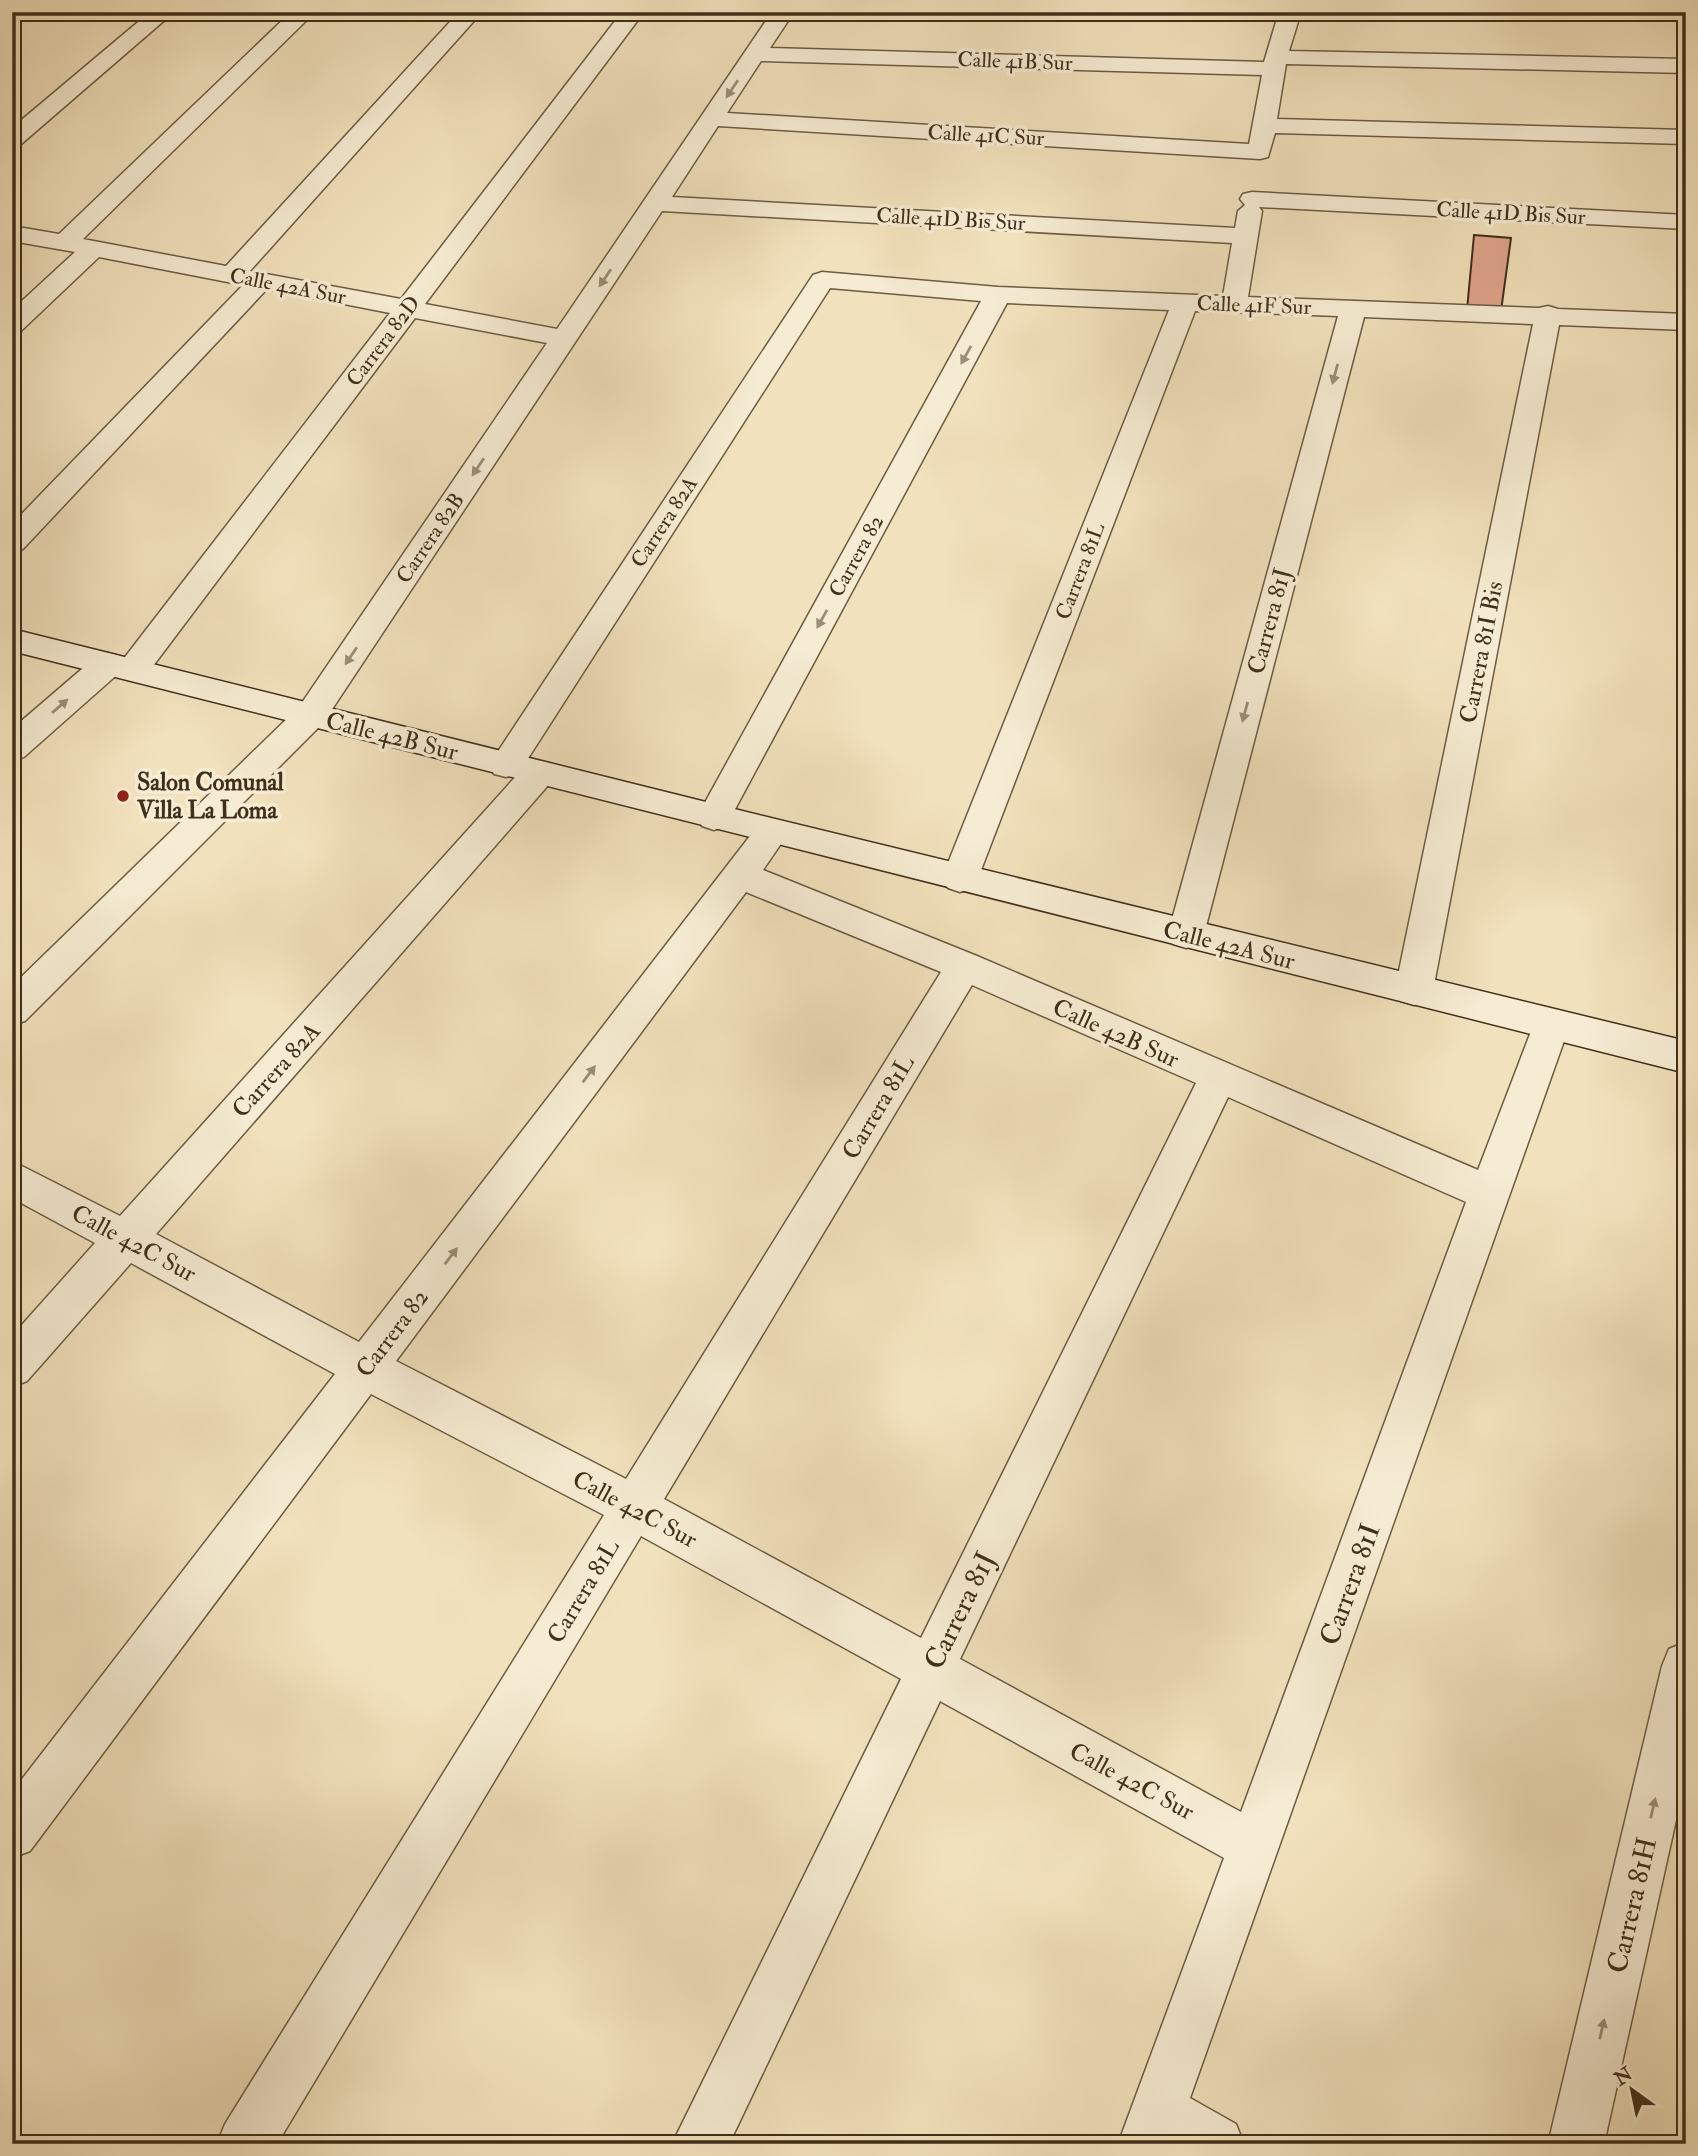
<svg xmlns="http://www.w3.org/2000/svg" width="1698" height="2156" viewBox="0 0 1698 2156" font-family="'IM FELL Double Pica',serif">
<rect width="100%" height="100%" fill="#f1e1bc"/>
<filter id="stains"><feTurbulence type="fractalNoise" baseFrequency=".00286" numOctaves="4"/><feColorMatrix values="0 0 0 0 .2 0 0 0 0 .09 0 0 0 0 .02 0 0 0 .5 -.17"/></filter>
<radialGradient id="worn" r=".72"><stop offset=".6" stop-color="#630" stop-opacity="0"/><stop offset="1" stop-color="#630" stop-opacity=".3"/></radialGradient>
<polygon fill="#dea48c" stroke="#402f19" stroke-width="2" points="1474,235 1511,238 1501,311 1467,310"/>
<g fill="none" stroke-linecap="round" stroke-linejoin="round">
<g stroke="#6c5c42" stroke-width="3">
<g id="street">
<polygon points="150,12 174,12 20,145 12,147 12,128"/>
<path d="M291,12H315L83,239L226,266L459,12H482L250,271L401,299L622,12H644L425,304L557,329L772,12H794L770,48L1264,62L1279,12H1301L1289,51L1686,59V73L1286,64L1277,119L1686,130V144L1275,133L1268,157L1260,159L718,126L672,197L1235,228L1238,211L1245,205L1240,199L1243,194L1252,192L1686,215V229L1259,207L1262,211L1248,297L1539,308L1548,306L1558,309L1686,314V330L1559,325L1433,990L1427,1001L1414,1005L1401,1001L1395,990L1533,324L1364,317L1204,934L1199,944L1186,948L1173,944L1168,934L1338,316L1195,311L978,878L972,888L960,892L948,888L942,878L1169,310L1007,303L726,826L714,830L702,826L697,817L981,301L830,288L518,774L506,777L494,774L489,765L813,275L822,272L998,287L1223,296L1232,243L662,211L323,723L25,1021L12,1025V986L299,707L547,343L415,318L144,678L133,681L122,678L119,673L24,757L12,760V729L97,656L108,653L119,656L122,661L390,313L267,289L23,549L12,552V524L243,285L99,257L21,331L12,333V310L75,252L12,241V226L59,234ZM761,61L1262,75L1249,144L727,113Z"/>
<path d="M539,761L551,764L556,773L551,782L156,1234L359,1342L760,823L772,819L784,823L789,832L763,870L977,956L1478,1170L1538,1013L1551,1009L1564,1013L1570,1024L1190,2098L1236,2124L1244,2144H1118L1224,1858L940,1701L729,2144H672L901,1679L641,1536L277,2144H217L225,2124L604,1515L371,1394L30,1851L12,1858V1792L335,1374L131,1263L27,1381L12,1387V1336L95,1243L12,1198V1161L120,1216L527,764ZM746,892L941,972L626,1479L396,1361ZM972,985L1196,1083L921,1638L664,1499ZM1228,1097L1466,1202L1241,1812L960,1659Z"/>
<polygon points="1686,1642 1686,1775 1604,2144 1548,2144 1662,1666 1669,1649"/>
</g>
</g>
<g stroke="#402f19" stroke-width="3">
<polygon id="secondary" points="12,629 714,804 1686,1041 1686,1073 12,651"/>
</g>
<use href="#street" fill="#f6ecd3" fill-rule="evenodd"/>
<use href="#secondary" fill="#f6ecd3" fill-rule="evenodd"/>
</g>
<defs><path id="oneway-solid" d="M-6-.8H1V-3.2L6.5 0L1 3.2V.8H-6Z" transform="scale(1.75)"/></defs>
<g fill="#9b8e76">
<use href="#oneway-solid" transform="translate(732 89) rotate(124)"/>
<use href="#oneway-solid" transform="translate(605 278) rotate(124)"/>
<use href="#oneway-solid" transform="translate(966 355) rotate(119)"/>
<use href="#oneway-solid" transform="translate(1335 374) rotate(105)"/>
<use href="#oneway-solid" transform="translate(478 467) rotate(124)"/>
<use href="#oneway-solid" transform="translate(822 619) rotate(119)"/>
<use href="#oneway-solid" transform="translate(351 656) rotate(124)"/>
<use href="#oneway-solid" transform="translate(60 706) rotate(-41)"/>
<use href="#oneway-solid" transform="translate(1245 712) rotate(105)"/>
<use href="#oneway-solid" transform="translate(589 1074) rotate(-53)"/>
<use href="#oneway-solid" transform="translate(451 1256) rotate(-53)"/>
<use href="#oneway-solid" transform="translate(1653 1808) rotate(-77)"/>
<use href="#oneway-solid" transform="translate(1602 2029) rotate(-77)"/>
</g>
<circle fill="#8f2418" stroke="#f6ecd3" stroke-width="2.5" cx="123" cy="796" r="7"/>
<g text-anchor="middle" stroke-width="7" stroke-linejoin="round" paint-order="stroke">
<g font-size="21" fill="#402f19" stroke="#f6ecd3">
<text transform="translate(1015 61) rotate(2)" y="7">Calle 41B Sur</text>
<text transform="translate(986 135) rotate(3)" y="7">Calle 41C Sur</text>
<text transform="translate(1511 213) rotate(3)" y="7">Calle 41D Bis Sur</text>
<text transform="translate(951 219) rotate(3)" y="7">Calle 41D Bis Sur</text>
<text transform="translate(288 286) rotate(11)" y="7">Calle 42A Sur</text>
<text transform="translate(1254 305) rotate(2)" y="7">Calle 41F Sur</text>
<text transform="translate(383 341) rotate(-53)" y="7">Carrera 82D</text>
<text transform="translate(664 522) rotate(-57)" y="7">Carrera 82A</text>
<text transform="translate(430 538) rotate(-56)" y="7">Carrera 82B</text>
<text transform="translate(856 556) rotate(-61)" y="7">Carrera 82</text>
<text transform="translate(1080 571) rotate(-69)" y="7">Carrera 81L</text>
</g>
<g font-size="24" fill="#402f19" stroke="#f6ecd3">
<text transform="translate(1269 621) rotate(-75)" y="8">Carrera 81J</text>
<text transform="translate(1481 652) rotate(-79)" y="8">Carrera 81I Bis</text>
<text transform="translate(392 736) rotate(14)" y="8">Calle 42B Sur</text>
<text transform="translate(1229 945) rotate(14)" y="8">Calle 42A Sur</text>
<text transform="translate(1116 1033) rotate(24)" y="8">Calle 42B Sur</text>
<text transform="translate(276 1070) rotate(-48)" y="8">Carrera 82A</text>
<text transform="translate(878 1107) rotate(-59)" y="8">Carrera 81L</text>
<text transform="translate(134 1243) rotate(28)" y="8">Calle 42C Sur</text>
<text transform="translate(392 1333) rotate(-53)" y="8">Carrera 82</text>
<text transform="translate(635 1509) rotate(28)" y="8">Calle 42C Sur</text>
<text transform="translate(583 1591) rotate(-59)" y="8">Carrera 81L</text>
<text transform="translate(1132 1781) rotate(28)" y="8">Calle 42C Sur</text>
</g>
<g font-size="24" font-weight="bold" fill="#402f19" stroke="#f6ecd3" text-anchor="start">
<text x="137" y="790">Salon Comunal<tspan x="137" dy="28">Villa La Loma</tspan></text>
</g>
<g font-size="28" fill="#402f19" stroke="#f6ecd3">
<text transform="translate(1349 1584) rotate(-70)" y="10">Carrera 81I</text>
<text transform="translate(959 1610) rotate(-64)" y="10">Carrera 81J</text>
<text transform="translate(1631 1905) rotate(-77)" y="10">Carrera 81H</text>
</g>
</g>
<rect width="1698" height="2156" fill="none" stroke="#f1e1bc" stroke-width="42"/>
<rect x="14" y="14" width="1670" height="2128" fill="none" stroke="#402f19" stroke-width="3.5"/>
<rect x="21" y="21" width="1656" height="2114" fill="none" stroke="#402f19" stroke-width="2"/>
<g transform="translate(1632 2090) rotate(327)" stroke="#f6ecd3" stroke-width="5" paint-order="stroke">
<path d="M0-5L12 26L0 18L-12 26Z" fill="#402f19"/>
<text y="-10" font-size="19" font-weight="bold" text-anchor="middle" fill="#402f19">N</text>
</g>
<rect width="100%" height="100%" filter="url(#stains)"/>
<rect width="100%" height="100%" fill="url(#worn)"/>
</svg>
